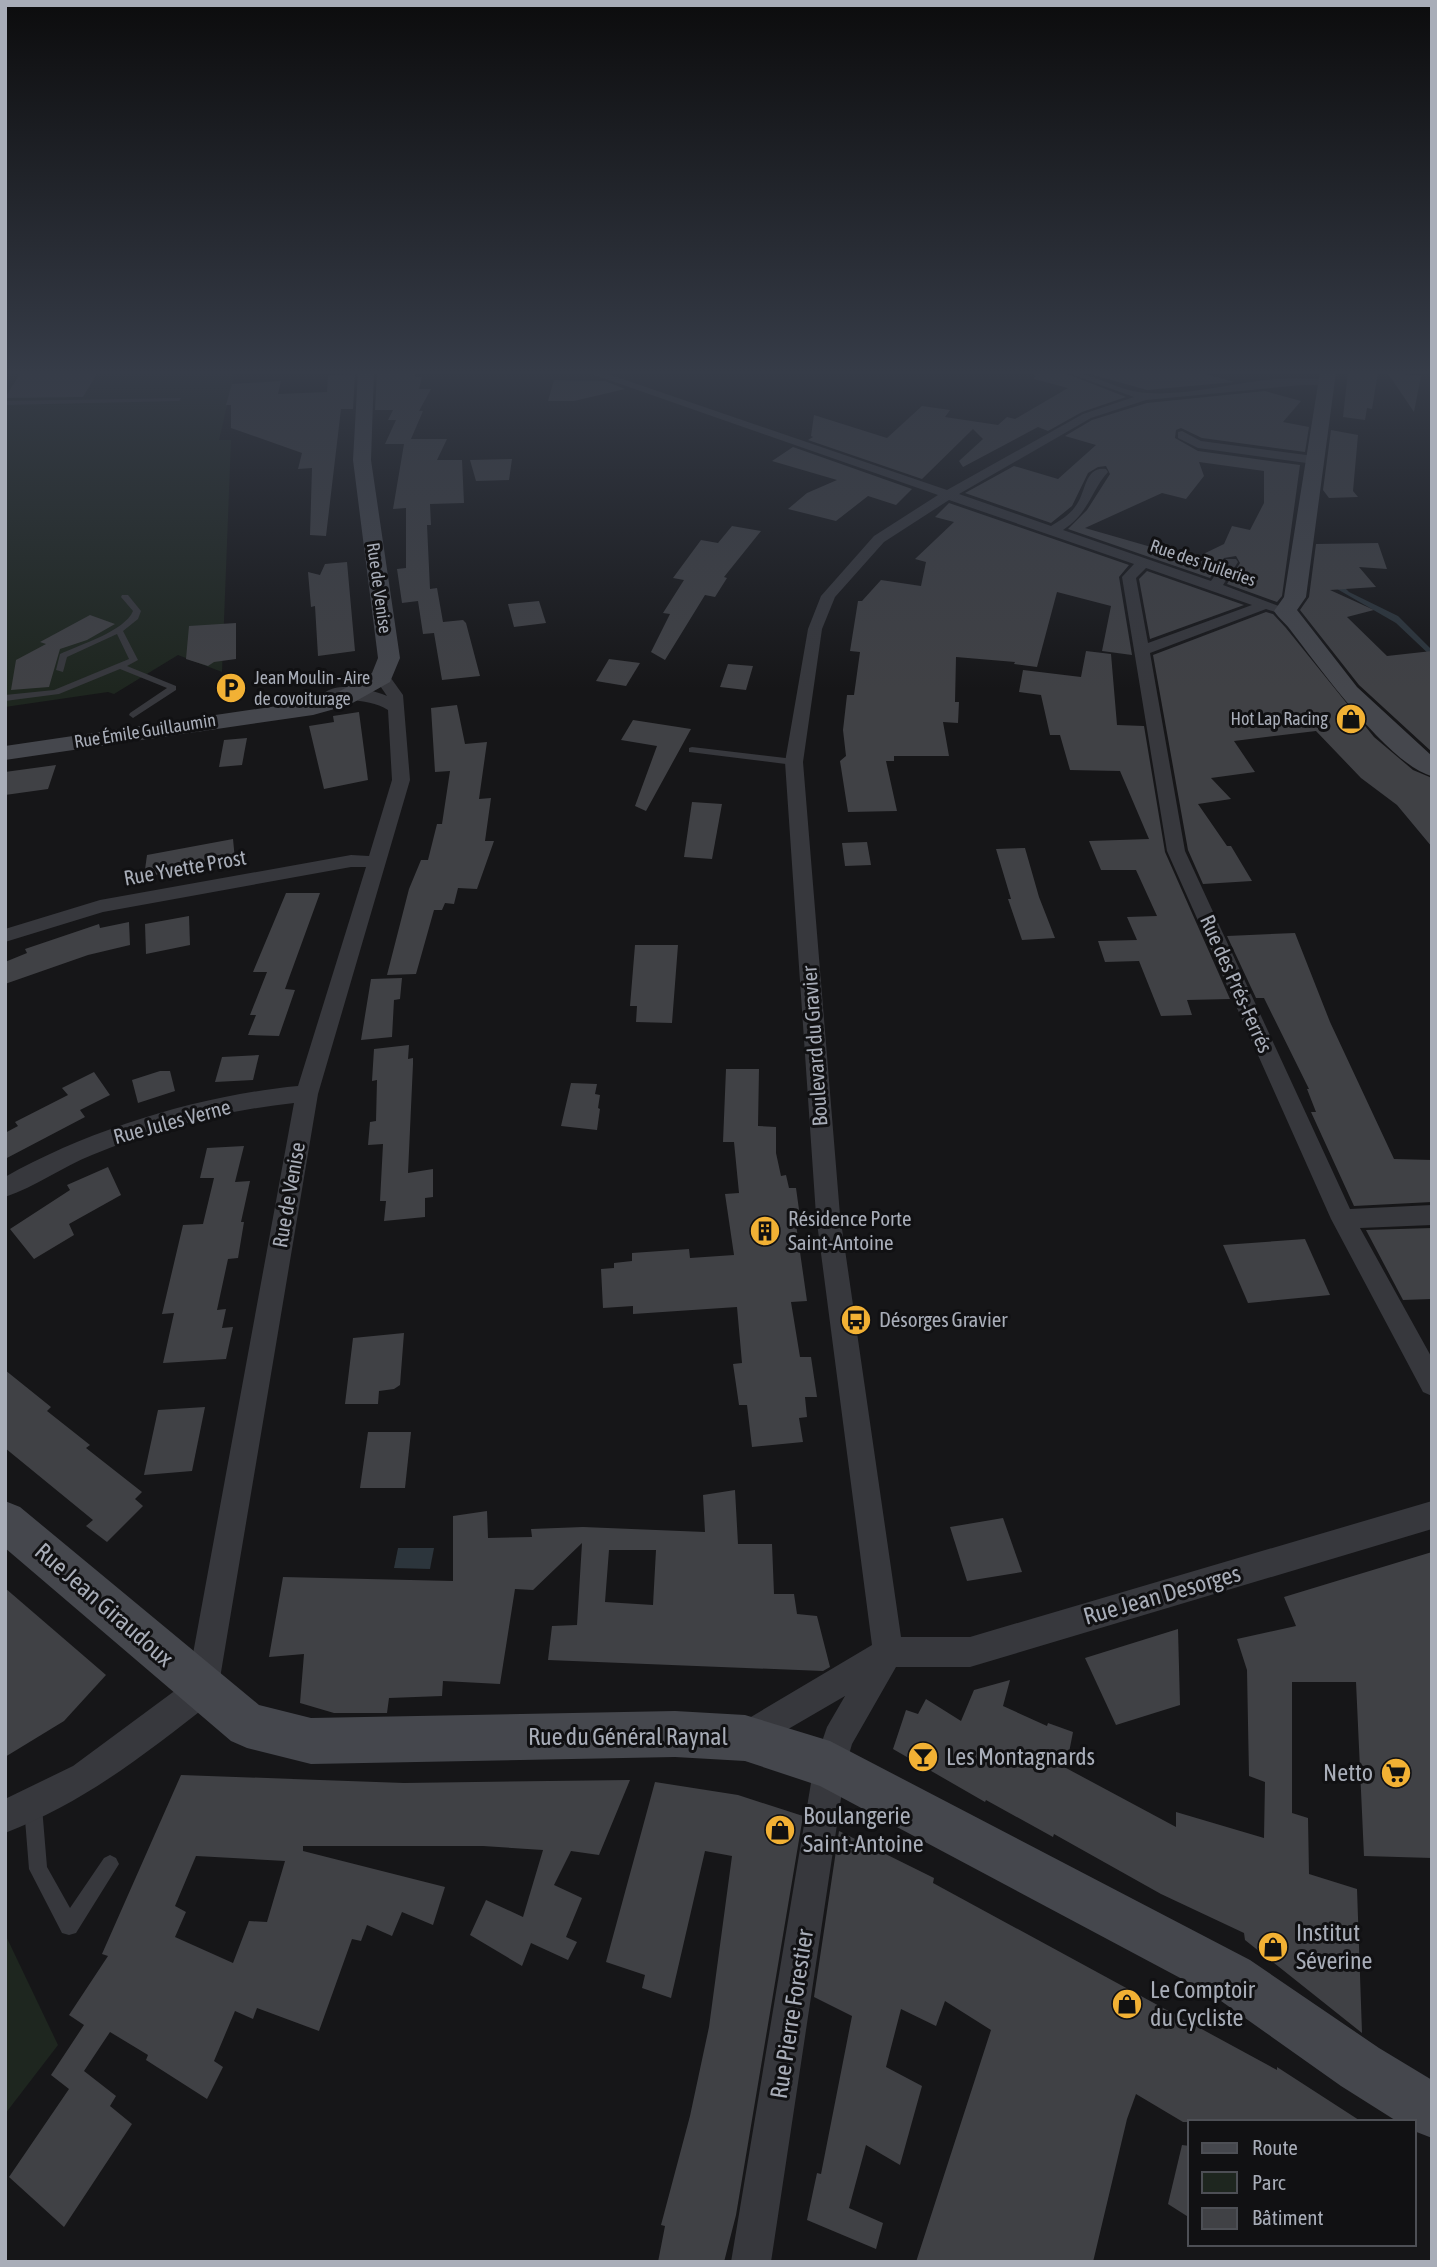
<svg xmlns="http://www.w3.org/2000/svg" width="1437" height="2267" viewBox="0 0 1437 2267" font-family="'Asap Condensed',sans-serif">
<rect width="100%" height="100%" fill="#161618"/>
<g fill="#1e261f">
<polygon points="5,372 235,372 219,440 231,440 222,672 178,655 114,694 108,692 5,707"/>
<polygon points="5,1934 58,2045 5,2114"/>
</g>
<g fill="#2c353c">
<polygon points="1329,572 1349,592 1398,616 1432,650 1432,657 1396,623 1325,582"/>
<polygon points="398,1548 434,1548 430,1569 394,1568"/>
</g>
<g fill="#404145" fill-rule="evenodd">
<polygon points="21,372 98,372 83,397 5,398"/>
<polygon points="377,372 415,372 415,377 422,377 419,389 431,389 419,411 423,411 411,439 447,439 437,460 462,460 464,503 430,504 431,525 427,525 430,589 437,588 443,622 463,620 466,623 480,676 442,680 434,633 423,634 418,601 402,603 397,569 406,568 406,508 393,509 404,444 385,444 396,420 388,420 393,410 375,410"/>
<polygon points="1035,372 1062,372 1126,397 1082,412 1048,431 1038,427 963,467 959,461 983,439 973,429 922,479 808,440 813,437 811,436 814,415 887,438 922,406 950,410 945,417 998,425 1007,417 1015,419 1068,388 1034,379"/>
<polygon points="1083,372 1199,372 1234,382 1147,390"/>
<polygon points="1348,372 1378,372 1372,409 1367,408 1365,420 1343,417"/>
<polygon points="1387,372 1421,376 1414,412"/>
<polygon points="355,374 353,409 341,409 326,536 310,535 312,468 298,469 302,453 231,428 231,405 226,405 232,384 281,381 278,394 327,392 328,375"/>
<polygon points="554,380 605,381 625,389 574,401 548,401"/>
<path d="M1265,391L1301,401L1283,422L1309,427L1305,452L1202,438L1181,428L1176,430L1175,438L1198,451L1300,465L1282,596L1277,602L1227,584L1240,563L1236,556L1224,558L1210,578L1068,529L1087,510L1110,474L1106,466L1098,467L1088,473L1072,506L1051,523L965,493L1014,466L1058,479L1096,445L1065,436L1092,420L1147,403ZM1199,462L1264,471V503L1250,530L1232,526L1224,544L1193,559L1085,528L1162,493L1186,499L1204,476Z"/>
<polygon points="1331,430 1358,435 1353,491 1358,497 1329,498 1323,490"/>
<polygon points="793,447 912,489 896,505 868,496 836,521 788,509 807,493 837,480 772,461"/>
<polygon points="512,459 509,480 476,481 470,460"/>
<polygon points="949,503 1129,565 1119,577 1132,655 1102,651 1111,606 1057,592 1037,667 1014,664 1015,662 956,657 955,702 959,702 958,723 943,722 949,756 894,756 894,761 886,761 897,811 848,812 840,761 846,756 843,730 847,695 854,695 860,652 850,651 858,601 862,601 881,580 921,586 926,562 915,559 954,522 935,517"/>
<polygon points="732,526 761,531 724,577 727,578 715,597 705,595 665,660 651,652 670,614 663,613 684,580 673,578 701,540 718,543"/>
<polygon points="1378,543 1387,569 1359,567 1376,587 1330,590 1374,610 1347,617 1387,656 1432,651 1432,752 1359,685 1300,610 1309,597 1316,544"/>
<polygon points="347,562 355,651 318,656 315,606 311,607 308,572 320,575 325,564"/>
<polygon points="1147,571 1244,605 1150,639 1139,579"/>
<polygon points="539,601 546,623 514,627 508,604"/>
<polygon points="1266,612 1273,614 1286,628 1374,737 1413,770 1432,778 1432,847 1397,805 1361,778 1316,731 1234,741 1255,772 1211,778 1231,799 1198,804 1227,846 1231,846 1252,881 1203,884 1188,850 1153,655"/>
<polygon points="90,615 115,624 87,640 60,649 49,687 11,690 16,660 46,644 40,642"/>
<polygon points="236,623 236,659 214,662 208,666 186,659 189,626"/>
<polygon points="1086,651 1111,654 1117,725 1144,726 1165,852 1230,999 1187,1000 1192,1015 1161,1016 1139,961 1105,962 1098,941 1137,940 1127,917 1157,916 1136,870 1101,870 1089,841 1149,839 1120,771 1070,770 1060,735 1050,735 1041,695 1019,692 1023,670 1081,677"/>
<polygon points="609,659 640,663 626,686 596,681"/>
<polygon points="728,664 753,666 746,690 720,687"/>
<polygon points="457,705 465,744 487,742 479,799 491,798 485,841 494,841 477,889 458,888 454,904 445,903 442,910 434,910 416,974 387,975 409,889 421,860 428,860 437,824 442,824 450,771 435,772 431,708"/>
<polygon points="359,712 368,780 324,789 309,726 334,722 333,716"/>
<polygon points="633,720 691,729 646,811 635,806 657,746 621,740"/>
<polygon points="247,738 242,765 219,767 224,740"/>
<polygon points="56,765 48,789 5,795 5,772"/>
<polygon points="692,802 722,804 712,859 684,857"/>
<polygon points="233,839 235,860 144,877 147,855"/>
<polygon points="867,842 871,865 845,866 842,843"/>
<polygon points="1025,848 1039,897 1055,938 1022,940 1008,899 1011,899 996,849"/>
<polygon points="286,893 320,893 285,989 295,990 279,1036 248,1035 256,1015 250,1015 267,972 253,972"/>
<polygon points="189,916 190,945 146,954 145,924"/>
<polygon points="129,922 130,945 88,955 5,984 5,962 27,953 25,949 99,924 100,928"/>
<polygon points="1295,933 1330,1022 1394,1159 1432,1160 1432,1202 1354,1206 1311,1112 1316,1112 1307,1089 1309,1089 1264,998 1256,998 1227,936"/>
<polygon points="635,945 678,945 672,1023 636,1022 637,1006 630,1006"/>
<polygon points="402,978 400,999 394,1000 392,1037 361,1040 371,979"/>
<polygon points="409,1045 408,1059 413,1058 413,1064 408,1173 433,1169 433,1197 425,1198 425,1217 384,1221 386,1201 380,1201 383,1144 368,1145 370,1122 376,1121 377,1080 372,1081 374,1049"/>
<polygon points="259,1055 253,1080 215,1082 222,1057"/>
<polygon points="726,1069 759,1069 758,1126 776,1127 776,1153 781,1176 786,1175 789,1188 796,1188 801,1224 796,1224 807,1301 791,1302 800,1357 811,1357 817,1397 805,1397 807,1417 799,1418 803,1442 752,1447 747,1405 739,1405 733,1364 742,1363 737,1307 633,1314 633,1306 603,1308 601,1269 614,1268 614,1263 632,1261 632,1253 689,1249 690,1258 734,1255 725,1194 739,1193 734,1142 723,1142"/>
<polygon points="160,1071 170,1071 175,1091 138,1103 132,1080"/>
<polygon points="94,1072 110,1095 80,1110 85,1117 5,1159 5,1133 18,1126 15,1122 68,1095 62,1088"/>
<polygon points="571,1083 597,1084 595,1094 600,1095 598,1108 600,1109 597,1130 561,1126"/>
<polygon points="244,1146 235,1182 250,1181 241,1222 244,1222 238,1258 228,1259 217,1310 226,1309 222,1328 233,1327 226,1359 163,1363 174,1313 162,1314 183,1225 203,1224 214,1178 200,1178 207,1148"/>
<polygon points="108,1167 121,1195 69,1224 74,1235 34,1259 10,1229 70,1190 67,1185"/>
<polygon points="1432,1228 1432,1299 1403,1300 1366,1230"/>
<polygon points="1305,1239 1330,1295 1248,1303 1223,1245"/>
<polygon points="404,1333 400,1385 394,1389 379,1391 378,1404 345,1404 353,1338"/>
<polygon points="5,1370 51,1407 47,1411 90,1445 86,1448 142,1492 135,1499 143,1506 107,1542 86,1526 93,1520 5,1448"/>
<polygon points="205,1407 192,1471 144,1475 158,1410"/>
<polygon points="368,1432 411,1432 405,1488 360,1488"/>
<path d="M735,1490L738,1544H772L774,1594H794L797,1614L817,1616L830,1667L823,1671L548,1660L552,1626L577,1625L582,1543L533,1590L515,1589L500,1684L443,1681L442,1696L389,1698L387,1713H334L300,1703L304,1654L269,1657L283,1577L453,1581V1516L487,1511L488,1538L532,1537L531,1529L583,1527L705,1532L703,1495ZM609,1550H656L653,1605L605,1602Z"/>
<polygon points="1003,1518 1022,1572 967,1581 950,1527"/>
<polygon points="1432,1552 1432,1858 1364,1856 1356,1682 1292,1682 1292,1813 1308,1818 1309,1874 1357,1889 1362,2033 1245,1940 1244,1933 1161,1894 1054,1834 1053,1837 986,1800 985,1802 893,1749 906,1710 918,1714 926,1699 961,1721 974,1690 1010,1680 1003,1706 1047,1726 1048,1723 1073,1732 1066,1768 1176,1827 1176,1812 1264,1838 1265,1782 1249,1776 1247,1670 1237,1639 1296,1626 1284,1597"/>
<polygon points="5,1588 106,1675 64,1721 5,1757"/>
<polygon points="1178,1629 1180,1705 1116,1725 1085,1658"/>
<path d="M181,1775L404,1783L630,1780L599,1855L571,1851L554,1885L582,1898L566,1937L577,1942L568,1960L531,1943L522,1966L470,1935L486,1900L523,1917L543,1850L483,1846H303V1851L445,1887L433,1925L402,1912L392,1936L367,1925L361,1941L352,1939L319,2031L257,2008L253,2019L235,2011L214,2061L223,2067L207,2099L146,2060L148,2055L110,2032L84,2071L116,2096L110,2106L132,2124L64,2227L9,2177L69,2089L51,2075L84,2025L69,2015L108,1956L102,1954ZM196,1856L285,1861L267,1922L249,1921L233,1963L175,1937L186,1912L175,1906Z"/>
<polygon points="655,1782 738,1795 803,1816 736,2215 724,2262 658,2262 665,2226 661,2225 690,2116 709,2027 732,1856 705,1851 671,1998 642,1988 645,1975 606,1962"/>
<polygon points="839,1831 934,1878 933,1883 1277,2070 1277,2067 1362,2122 1183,2122 1136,2094 1127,2119 1093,2262 916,2262 991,2030 945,2001 936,2026 901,2009 886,2067 922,2086 900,2165 866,2145 849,2208 883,2223 876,2249 807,2220 817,2173 821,2174 852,2016 814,1997"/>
<polygon points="1182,2145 1190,2146 1190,2218 1168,2204"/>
</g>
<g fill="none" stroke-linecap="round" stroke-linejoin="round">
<g fill="#37383d" fill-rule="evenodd">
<polygon points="181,398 179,401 5,405 5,401"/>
<path d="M122,595H128L141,611L138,619L123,631L138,660L127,666L176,686V690L133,718L129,715L130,713L167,688L120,669L59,694L5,701V695L54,690L129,659L117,634L67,657L63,672L56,670L60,654C79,645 125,631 133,611L121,597Z"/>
<polygon points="692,747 794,759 799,762 794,765 689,752 689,748"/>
<polygon points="33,1798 39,1801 42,1807 47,1867 70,1908 104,1858 110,1855 116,1858 119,1864 76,1933 69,1935 62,1933 29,1869 24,1807 27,1801"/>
</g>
<g fill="#37383d" fill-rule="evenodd">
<path d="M586,372H602L947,490L1083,414L1134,397L1065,372C1094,372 1119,392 1147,393C1207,397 1270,369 1329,381V385H1302L1146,400L1091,418L959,494L1051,526C1061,520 1071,514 1077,504C1086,491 1085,466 1106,469L1108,472C1090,492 1090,512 1063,530L1211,581L1226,559H1236L1238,562L1223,585L1292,611L1285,615L1266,609L1150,653L1185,851L1350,1209L1432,1205V1225L1360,1228L1432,1358V1396L1423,1392L1331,1219L1167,851L1122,577L1134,564L949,500L884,542L835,597L822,629L803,762L840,1215L901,1637H970L1432,1501V1529L970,1667H896L852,1744L846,1765L771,2262H731L814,1765L827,1727L845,1696L745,1754L734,1749L729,1738L734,1727L872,1645L816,1215L785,762L808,629L821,596L874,536L938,495ZM1146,568L1252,605L1148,643L1136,578Z"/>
<polygon points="1182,431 1201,441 1314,456 1320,460 1314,464 1198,448 1178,438 1178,432"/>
<path d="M382,672L388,674L403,695L410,780L318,1094L218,1690L213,1701C147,1753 85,1802 5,1833V1799L73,1766L188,1681L294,1103C226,1110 155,1129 92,1155C62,1167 35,1187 5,1197V1177C90,1129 201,1095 298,1086L366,867H351L103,912L5,942V929L100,900L351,855L369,856L392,780L388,710C366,696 331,702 323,694C337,681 370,689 387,696L374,677Z"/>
</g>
<g fill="#45474d" fill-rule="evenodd">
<polygon points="358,372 374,372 371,460 400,658 390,682 349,705 313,715 5,760 5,746 311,701 333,695 372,673 378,658 353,460"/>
<path d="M1320,372H1336L1306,597L1297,610L1357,687L1432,756V776C1390,766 1319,667 1292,632C1287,624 1279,619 1274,611L1284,597Z"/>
<polygon points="5,1501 20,1507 259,1705 311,1718 675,1711 745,1715 830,1741 1250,1960 1379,2048 1432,2080 1432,2138 1414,2131 1414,2122 1398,2122 1341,2086 1214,1996 820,1786 745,1761 675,1757 311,1764 247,1748 231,1741 5,1548"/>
</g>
</g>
<linearGradient id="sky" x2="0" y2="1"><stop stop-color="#0c0c0d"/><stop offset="0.54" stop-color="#363c48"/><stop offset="1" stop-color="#363c48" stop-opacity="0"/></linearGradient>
<rect width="1437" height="689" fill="url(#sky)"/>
<defs>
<g id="parking-disc" transform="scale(1.575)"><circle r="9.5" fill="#f2b134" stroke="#111113"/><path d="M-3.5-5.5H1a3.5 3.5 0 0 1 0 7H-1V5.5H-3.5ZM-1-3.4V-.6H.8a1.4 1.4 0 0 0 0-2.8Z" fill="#111"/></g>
<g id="shop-disc" transform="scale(1.575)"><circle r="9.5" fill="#f2b134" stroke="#111113"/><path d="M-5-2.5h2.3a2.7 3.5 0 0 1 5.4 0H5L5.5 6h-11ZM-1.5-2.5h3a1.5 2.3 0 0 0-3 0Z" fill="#111"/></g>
<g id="building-disc" transform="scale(1.575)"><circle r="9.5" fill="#f2b134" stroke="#111113"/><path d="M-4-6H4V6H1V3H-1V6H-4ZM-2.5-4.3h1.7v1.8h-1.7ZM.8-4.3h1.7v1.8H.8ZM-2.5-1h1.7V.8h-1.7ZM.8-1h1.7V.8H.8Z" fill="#111"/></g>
<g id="bus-disc" transform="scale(1.575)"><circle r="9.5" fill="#f2b134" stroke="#111113"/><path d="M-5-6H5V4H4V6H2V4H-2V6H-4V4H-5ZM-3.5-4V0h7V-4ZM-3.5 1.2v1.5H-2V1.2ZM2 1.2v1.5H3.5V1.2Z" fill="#111"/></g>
<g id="bar-disc" transform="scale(1.575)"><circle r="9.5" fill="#f2b134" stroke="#111113"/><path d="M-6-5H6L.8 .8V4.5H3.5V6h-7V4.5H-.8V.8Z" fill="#111"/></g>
<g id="supermarket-disc" transform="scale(1.575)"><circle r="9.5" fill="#f2b134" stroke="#111113"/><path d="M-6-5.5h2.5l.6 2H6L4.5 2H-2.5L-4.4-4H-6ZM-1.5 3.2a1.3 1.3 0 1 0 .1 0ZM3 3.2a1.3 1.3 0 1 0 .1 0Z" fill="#111"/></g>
</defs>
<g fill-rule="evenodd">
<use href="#parking-disc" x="231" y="688"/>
<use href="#shop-disc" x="1351" y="719"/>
<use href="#building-disc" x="765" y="1231"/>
<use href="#bus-disc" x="856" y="1320"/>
<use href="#bar-disc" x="923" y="1757"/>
<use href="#supermarket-disc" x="1396" y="1773"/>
<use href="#shop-disc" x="780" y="1830"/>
<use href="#shop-disc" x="1273" y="1947"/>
<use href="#shop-disc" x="1127" y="2004"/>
</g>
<g text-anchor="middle" stroke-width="6" stroke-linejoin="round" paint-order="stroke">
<g font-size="18" fill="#a8adb8" stroke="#111113">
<text transform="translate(1203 563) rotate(19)" y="6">Rue des Tuileries</text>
<text transform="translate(379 588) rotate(82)" y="6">Rue de Venise</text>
<text transform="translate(145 731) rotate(-9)" y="6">Rue Émile Guillaumin</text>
</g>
<g font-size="18" fill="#a8adb8" stroke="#111113" text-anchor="start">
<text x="254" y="684">Jean Moulin - Aire<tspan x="254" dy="21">de covoiturage</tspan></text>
<text x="1328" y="725" text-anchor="end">Hot Lap Racing</text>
</g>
<g font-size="21" fill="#a8adb8" stroke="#111113">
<text transform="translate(185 868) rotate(-10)" y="7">Rue Yvette Prost</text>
<text transform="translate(1236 984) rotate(66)" y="7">Rue des Prés-Ferrés</text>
<text transform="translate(815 1046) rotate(-94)" y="7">Boulevard du Gravier</text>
<text transform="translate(172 1122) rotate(-15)" y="7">Rue Jules Verne</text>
<text transform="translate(289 1195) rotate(-80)" y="7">Rue de Venise</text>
</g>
<g font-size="21" fill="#a8adb8" stroke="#111113" text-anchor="start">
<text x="788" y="1226">Résidence Porte<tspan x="788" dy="24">Saint-Antoine</tspan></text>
<text x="879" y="1327">Désorges Gravier</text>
</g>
<g font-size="24" fill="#a8adb8" stroke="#111113">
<text transform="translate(1162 1595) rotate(-16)" y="8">Rue Jean Desorges</text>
<text transform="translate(104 1605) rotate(41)" y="8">Rue Jean Giraudoux</text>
<text x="628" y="1745">Rue du Général Raynal</text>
<text transform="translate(792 2014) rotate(-81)" y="8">Rue Pierre Forestier</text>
</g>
<g font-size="24" fill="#a8adb8" stroke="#111113" text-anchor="start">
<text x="946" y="1765">Les Montagnards</text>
<text x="1373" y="1781" text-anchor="end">Netto</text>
<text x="803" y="1824">Boulangerie<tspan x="803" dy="28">Saint-Antoine</tspan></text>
<text x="1296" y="1941">Institut<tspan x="1296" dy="28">Séverine</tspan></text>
<text x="1150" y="1998">Le Comptoir<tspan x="1150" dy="28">du Cycliste</tspan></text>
</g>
</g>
<rect width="1437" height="2267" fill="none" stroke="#a8adb8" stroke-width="14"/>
<rect x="1188" y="2120" width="228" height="126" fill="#111113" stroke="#4d4f55" stroke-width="2"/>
<rect x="1202" y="2143" width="35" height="10" fill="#45474d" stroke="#4d4f55" stroke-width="2"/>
<text x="1252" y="2155" font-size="21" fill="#a8adb8">Route</text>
<rect x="1202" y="2172" width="35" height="21" fill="#1e261f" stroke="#4d4f55" stroke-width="2"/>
<text x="1252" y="2190" font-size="21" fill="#a8adb8">Parc</text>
<rect x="1202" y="2208" width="35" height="21" fill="#404145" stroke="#4d4f55" stroke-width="2"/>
<text x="1252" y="2225" font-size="21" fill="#a8adb8">Bâtiment</text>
</svg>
